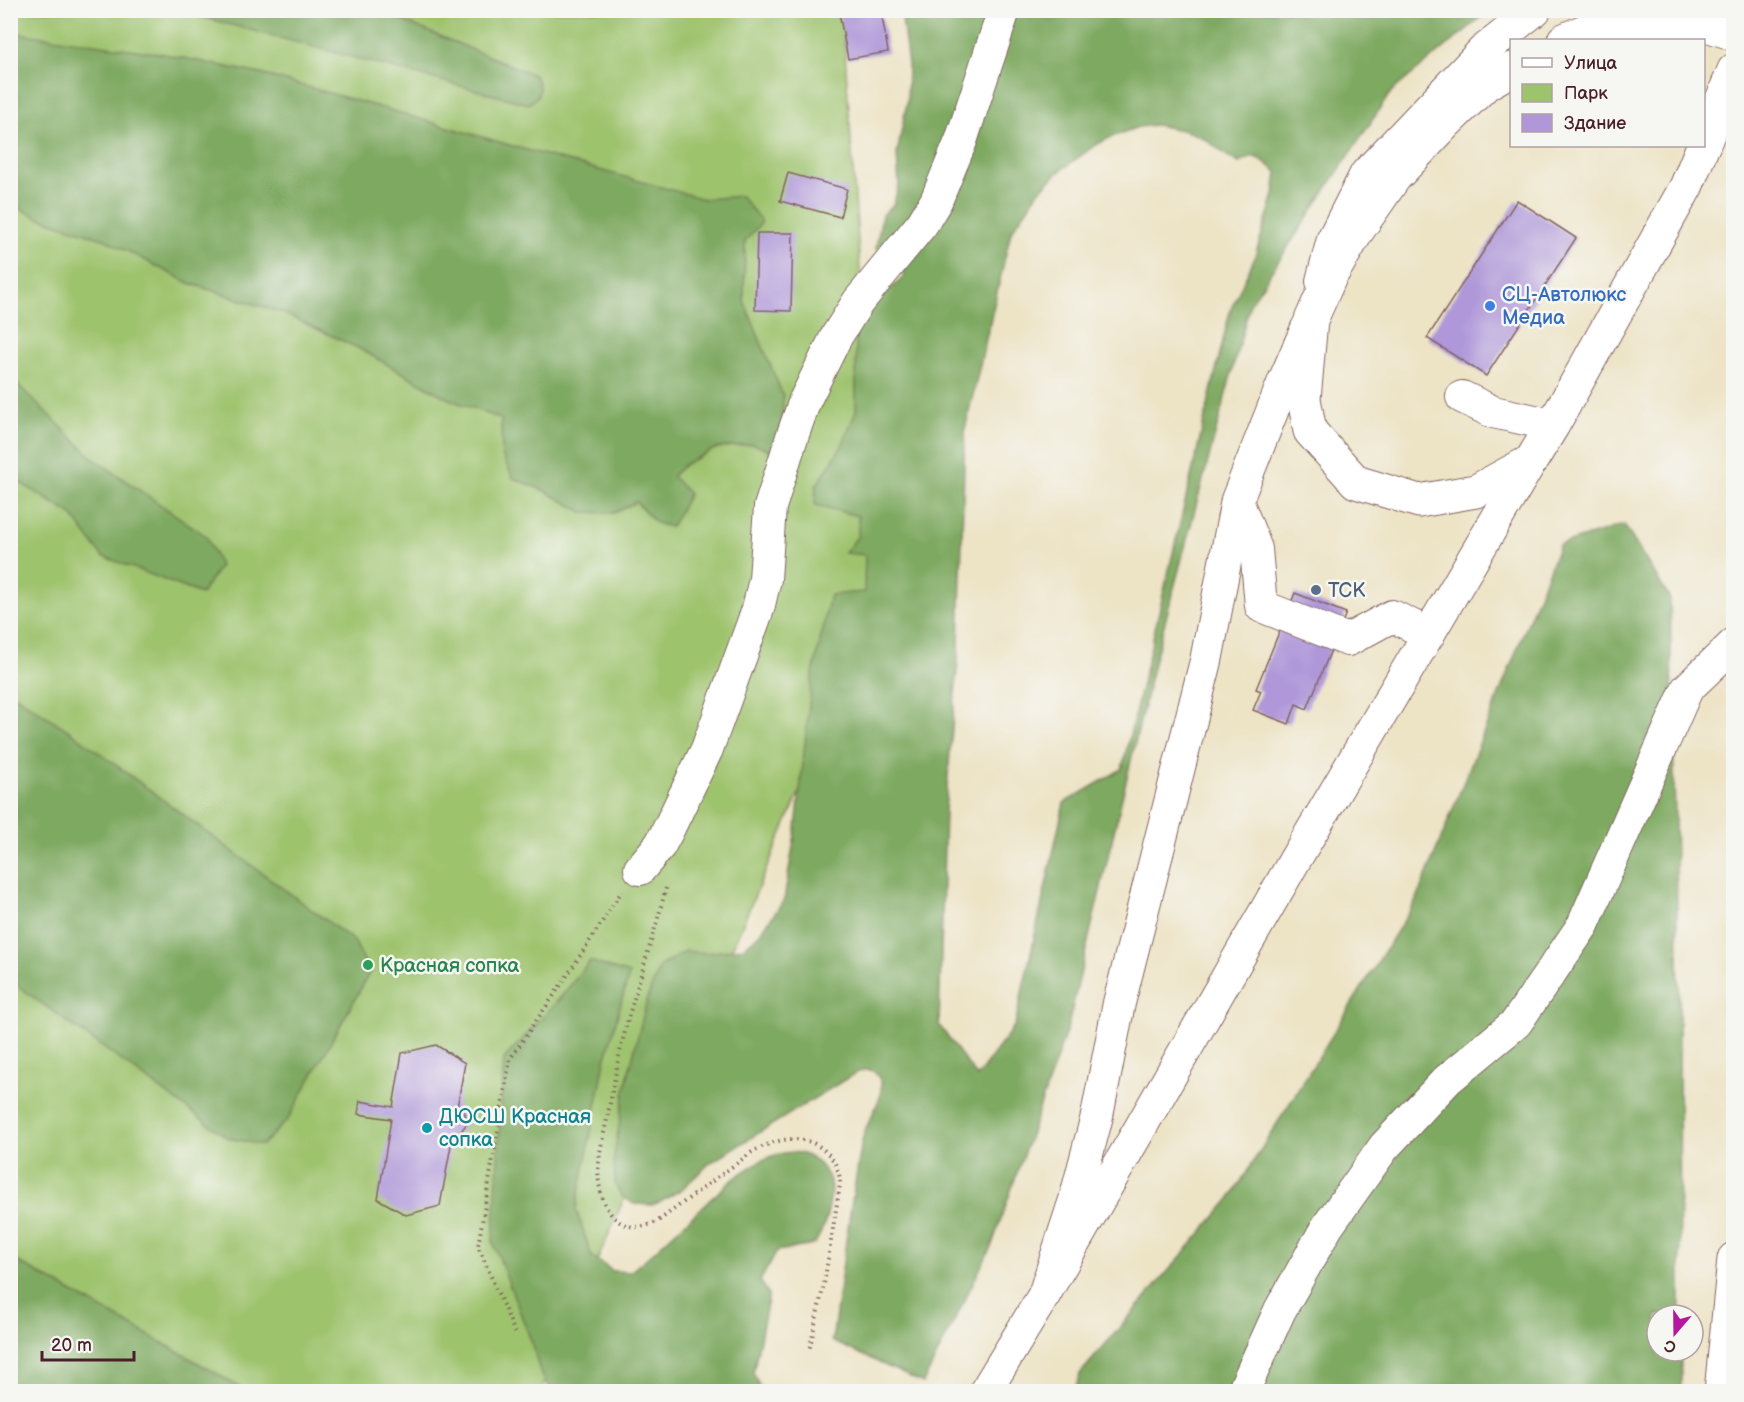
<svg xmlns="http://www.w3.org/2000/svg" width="1744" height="1402" viewBox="0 0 1744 1402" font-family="'Balsamiq Sans',sans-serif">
<rect width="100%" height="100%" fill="#f6f6f2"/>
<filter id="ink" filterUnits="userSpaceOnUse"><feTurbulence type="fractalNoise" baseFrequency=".0167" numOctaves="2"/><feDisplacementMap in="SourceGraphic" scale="12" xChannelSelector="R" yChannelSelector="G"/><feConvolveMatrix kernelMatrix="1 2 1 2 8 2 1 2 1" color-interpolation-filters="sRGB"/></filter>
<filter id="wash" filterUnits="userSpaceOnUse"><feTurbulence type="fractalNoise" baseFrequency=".008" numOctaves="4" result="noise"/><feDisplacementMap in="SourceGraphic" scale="24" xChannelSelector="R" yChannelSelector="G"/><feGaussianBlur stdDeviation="1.35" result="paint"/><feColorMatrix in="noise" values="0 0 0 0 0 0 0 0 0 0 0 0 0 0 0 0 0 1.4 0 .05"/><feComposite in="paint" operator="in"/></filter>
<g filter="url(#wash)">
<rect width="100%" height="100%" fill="#ede3c5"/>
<polygon fill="#9ec36d" stroke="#74714c" stroke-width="1.5" points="10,11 842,11 883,599 541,1391 164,1391 11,1332"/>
<g fill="#7ea960" stroke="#646446" stroke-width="1.5" fill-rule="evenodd">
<path d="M179,11H366L396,18L534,75C542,88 542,96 528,104Z"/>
<path d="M901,11H1489L1391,92L1250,304L1155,659L1068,1026L992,1245L923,1383L832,1341C840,1288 846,1235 855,1183C858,1167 860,1149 864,1133C869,1119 888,1092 879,1078C871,1062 856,1073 844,1080L710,1163L682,1189L662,1201L652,1205L634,1204L622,1196L615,1184L614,1156L626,1084L648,996L660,966L686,951L708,953L742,948L753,940L762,931L784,900L796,828L812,678L830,595L864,592L865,555L845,553L858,536V516L815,505L816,486L842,446L856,411V327L872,300L895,285L904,277C899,258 886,261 876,248L882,215L893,205L899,185L897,154L907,102L908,65ZM1155,125C1172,128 1191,130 1206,140C1218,148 1225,156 1239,163L1252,156L1262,160L1277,172L1274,195L1254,259L1230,311L1122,769L1064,803L1015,1025L977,1077L939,1025L945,811L959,647L965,429L1011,232L1040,190L1060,171L1094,146L1109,138L1138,127Z"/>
<polygon points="10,32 164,54 261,74 390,110 509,145 704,199 741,196 762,222 745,241 744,301 783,396 782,439 771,451 753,444 717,448 685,464 672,476 689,494 671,527 656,523 636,502 614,513 583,512 545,491 513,478 502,455 501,419 449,399 358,348 285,314 189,283 106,240 37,217 11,204"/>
<polygon points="11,378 93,458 206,536 220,566 201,594 102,556 71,514 11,477"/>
<polygon points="1624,525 1670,599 1679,996 1680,1315 1657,1315 1657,1351 1681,1351 1681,1391 1074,1392 1080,1374 1230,1199 1416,901 1559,545"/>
<polygon points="11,693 74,734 354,941 370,972 288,1119 262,1145 228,1138 11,981"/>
<path d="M590,961L629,974L605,1061L576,1209L592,1257L613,1271L630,1272C653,1254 673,1233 695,1214C724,1187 790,1117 827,1174C837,1190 825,1228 815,1243L808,1246L777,1251L760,1281L768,1293V1300L753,1373L762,1391H551L540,1372L533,1346L493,1242L504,1059L561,997Z"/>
<polygon points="11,1258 216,1373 245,1391 11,1391"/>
</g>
<g id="blocks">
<g fill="#af97d9">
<polygon points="854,10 881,10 888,52 848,59 839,13"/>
<polygon points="788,173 847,189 840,217 780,201"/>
<polygon points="1517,200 1576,238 1486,376 1427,338"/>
<polygon points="757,233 793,233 791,311 755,310"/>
<polygon points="1295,593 1346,613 1307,709 1296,704 1289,724 1253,710 1261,691 1256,689"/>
<polygon points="436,1045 465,1063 457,1108 463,1109 468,1122 459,1134 453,1134 440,1206 406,1215 378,1199 391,1119 358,1114 360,1101 393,1107 402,1053"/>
</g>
</g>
</g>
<g filter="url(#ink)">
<use href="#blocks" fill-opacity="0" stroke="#836461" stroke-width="1.5"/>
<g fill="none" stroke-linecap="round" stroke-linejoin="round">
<g stroke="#836461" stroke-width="34">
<g id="minor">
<polyline points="1322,281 1333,239 1366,174 1483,51 1535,10"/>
<polyline points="1462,397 1493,412 1553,425"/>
<polyline points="1237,501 1256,549 1261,606 1348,640 1392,616 1429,634"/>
<polyline points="640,869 660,845 667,832 707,749 758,609 765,579 770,507 792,437 805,400 836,337 858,302 922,224 936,201 961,141 1004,10"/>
<polyline points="1044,1295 1075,1200 1097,1116 1119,1003 1206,661 1237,500 1284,381 1307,328"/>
<polyline points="985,1392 1044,1295 1296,858 1531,461"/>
<polyline points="1243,1392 1280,1310 1327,1227 1384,1147 1447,1080 1516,1023 1583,925 1687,689 1734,644"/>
</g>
</g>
<g stroke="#836461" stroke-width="35">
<g id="major">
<polyline points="1564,40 1587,30 1701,23 1734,34"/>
<polyline points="1512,69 1486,84 1446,123 1394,178 1358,230 1330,277 1311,320 1304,399 1310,431 1356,482 1419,501 1476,491 1531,461 1553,425 1686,187 1703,146"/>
<polyline points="1704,144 1734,70"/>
<polyline points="1721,1392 1734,1259"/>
</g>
</g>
<g stroke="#836461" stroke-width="4" stroke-dasharray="1.5 4.5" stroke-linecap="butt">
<path d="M666,888C655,931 641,973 629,1016C620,1048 614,1081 608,1114C604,1134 596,1162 599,1182C603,1215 624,1238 658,1221L752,1152C765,1145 779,1139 794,1139C819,1139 841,1160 840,1185L824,1284L809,1351"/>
<polyline points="515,1333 478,1246 510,1059 563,982 622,891"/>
</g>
<use href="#minor" stroke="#fff" stroke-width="32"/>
<use href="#major" stroke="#fff" stroke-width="33"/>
</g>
</g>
<circle fill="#3f7fe0" stroke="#f6f6f2" stroke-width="2" cx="1490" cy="306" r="6"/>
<circle fill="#5c6f8a" stroke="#f6f6f2" stroke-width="2" cx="1316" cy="590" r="6"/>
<circle fill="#2e9e5b" stroke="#f6f6f2" stroke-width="2" cx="368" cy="965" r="6"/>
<circle fill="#0f9aa8" stroke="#f6f6f2" stroke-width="2" cx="427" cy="1128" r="6"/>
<g text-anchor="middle" stroke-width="5" stroke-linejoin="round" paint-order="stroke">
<g font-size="20" fill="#366cbe" stroke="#f6f6f2" text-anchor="start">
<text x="1502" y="301">СЦ-Автолюкс<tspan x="1502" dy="23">Медиа</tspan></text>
</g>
<g font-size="20" fill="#4e5e75" stroke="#f6f6f2" text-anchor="start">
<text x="1328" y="597">ТСК</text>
</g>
<g font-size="20" fill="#27864d" stroke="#f6f6f2" text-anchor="start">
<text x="380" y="972">Красная сопка</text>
</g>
<g font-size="20" fill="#0d838f" stroke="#f6f6f2" text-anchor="start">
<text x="439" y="1123">ДЮСШ Красная<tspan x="439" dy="23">сопка</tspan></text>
</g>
</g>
<rect width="1744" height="1402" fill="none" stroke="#f6f6f2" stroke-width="36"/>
<rect x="1510" y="39" width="195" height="108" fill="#f6f6f2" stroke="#b1a0a2" stroke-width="1.5"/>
<rect x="1522" y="58" width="30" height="9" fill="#ffffff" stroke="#b1a0a2" stroke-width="1.5"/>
<text x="1564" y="69" font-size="18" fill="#4a1f2b">Улица</text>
<rect x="1522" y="84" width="30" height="18" fill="#9ec36d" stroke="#b1a0a2" stroke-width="1.5"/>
<text x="1564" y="99" font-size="18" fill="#4a1f2b">Парк</text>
<rect x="1522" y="114" width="30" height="18" fill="#af97d9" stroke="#b1a0a2" stroke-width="1.5"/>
<text x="1564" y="129" font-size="18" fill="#4a1f2b">Здание</text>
<g transform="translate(1675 1333) rotate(200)"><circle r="28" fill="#f6f6f2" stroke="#b1a0a2" stroke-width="1.5"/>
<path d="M0-4.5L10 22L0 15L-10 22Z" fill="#b5179e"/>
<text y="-9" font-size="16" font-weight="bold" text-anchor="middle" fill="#4a1f2b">С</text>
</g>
<path d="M42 1351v9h92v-9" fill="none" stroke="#4a1f2b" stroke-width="3"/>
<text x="51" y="1351" font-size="18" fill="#4a1f2b" stroke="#f6f6f2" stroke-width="4.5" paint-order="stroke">20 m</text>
</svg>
